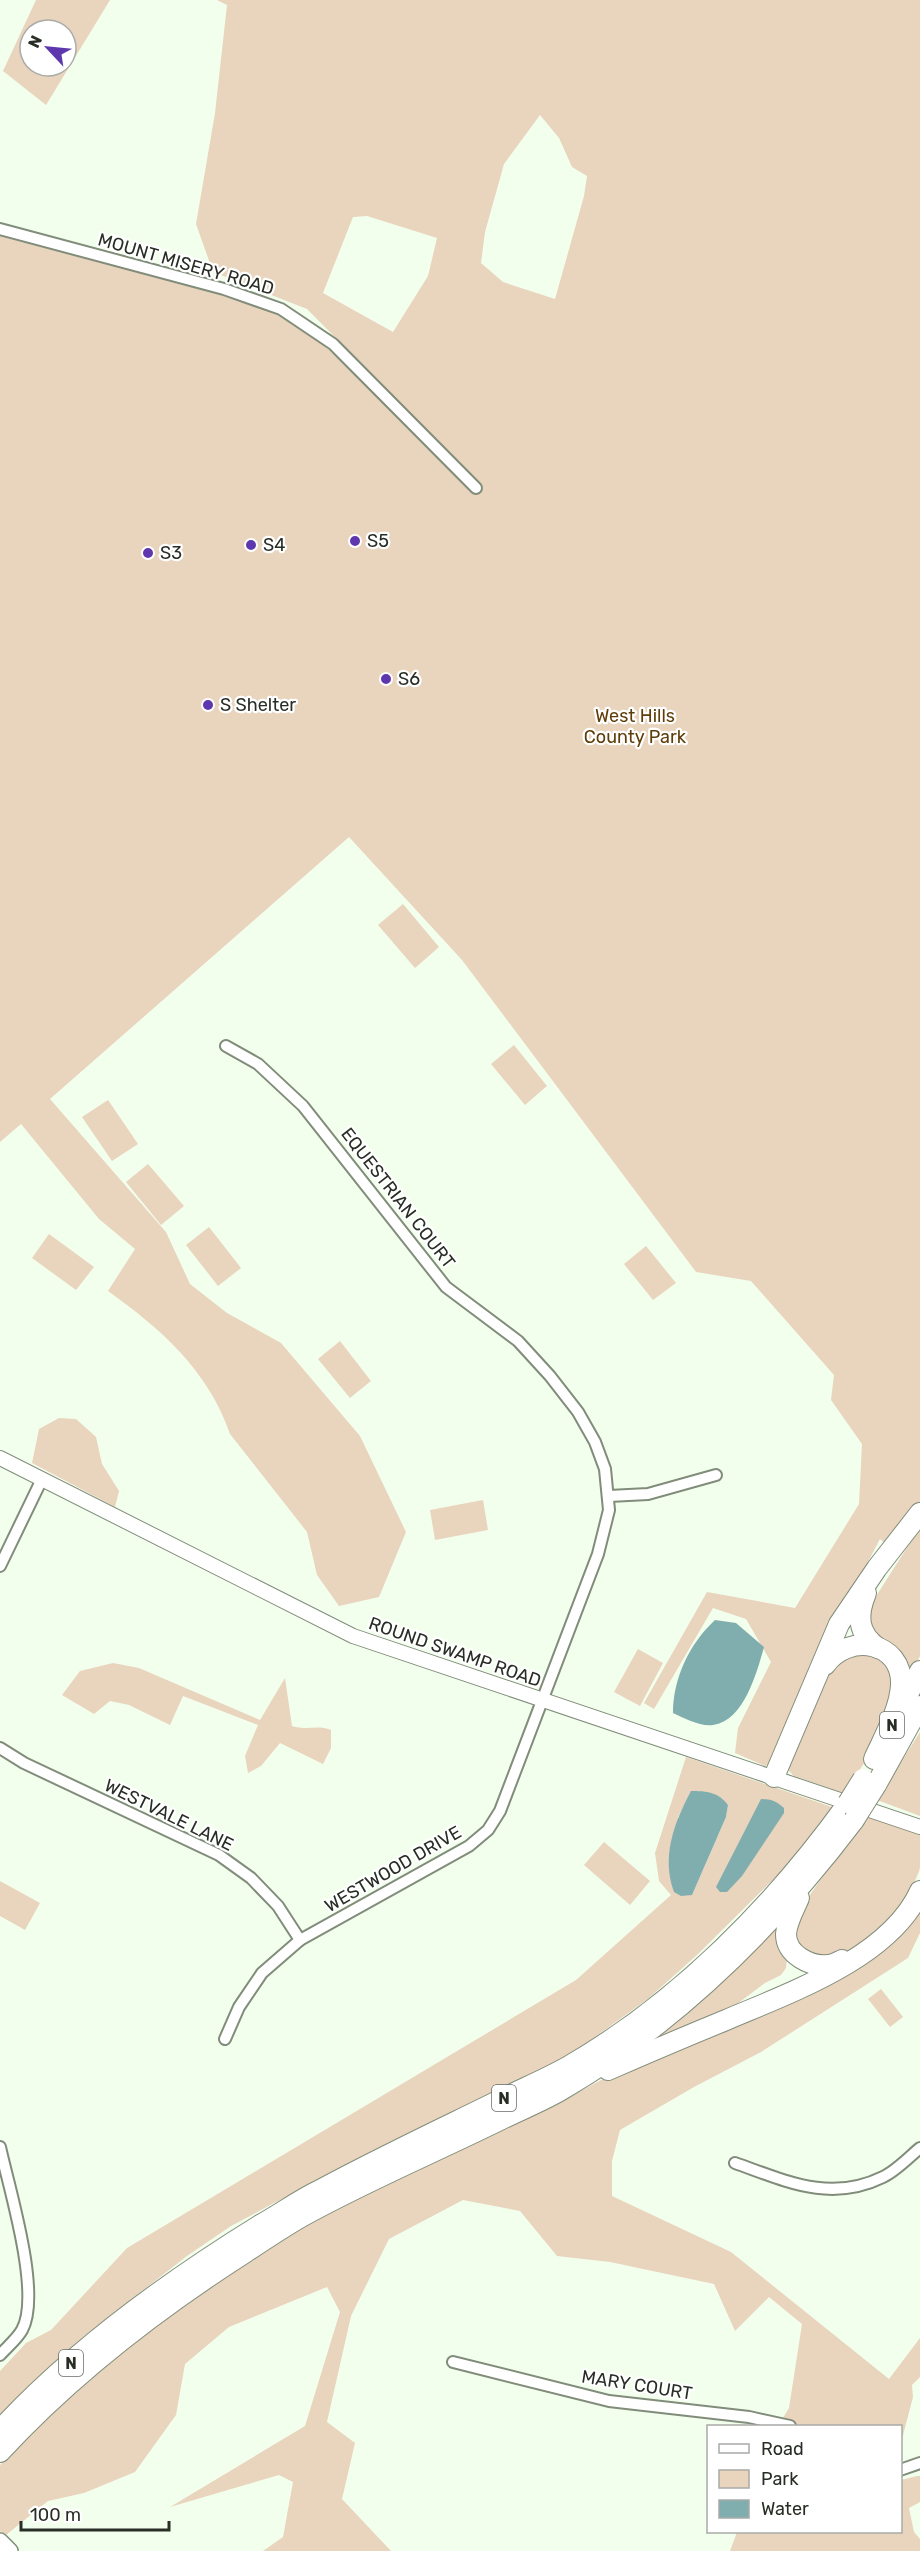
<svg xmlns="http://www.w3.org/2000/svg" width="920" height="2551" viewBox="0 0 920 2551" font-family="Rubik,sans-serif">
<rect width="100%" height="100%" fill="#f3ffed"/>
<g fill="#e9d4bd" fill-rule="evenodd">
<path d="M36,0H110L46,105L3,71ZM30,30H66V66H30Z"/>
<path d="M217,0H920V1507L888,1546L880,1539L805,1682L770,1764L765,1766L735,1753L738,1728L771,1662L746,1619L713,1608L654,1709L644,1703L707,1592L795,1608L859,1504L862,1444L831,1400L834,1375L751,1281L696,1272L462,960L349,837L50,1099L166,1232L190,1284L227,1313L281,1343L360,1436L406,1532L379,1597L339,1606L317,1575L307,1532L230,1434C208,1370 161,1329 108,1291L135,1249L99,1219L21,1124L0,1142V233L221,291L278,313L305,328L458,470H467L307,309L213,272L196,224L215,113L227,5ZM540,115L559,138L572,167L587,176L584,196L555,299L503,282L481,263L485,232L504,164ZM367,216L437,238L428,276L393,332L323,293L353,217Z"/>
<polygon points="403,904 439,947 415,968 378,925"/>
<polygon points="514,1045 547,1086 525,1105 491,1064"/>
<polygon points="108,1100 138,1144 112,1161 82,1117"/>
<polygon points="148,1164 184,1206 161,1225 126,1182"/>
<polygon points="209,1227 241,1268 218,1286 186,1245"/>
<polygon points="49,1234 94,1267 76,1290 32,1258"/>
<polygon points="646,1246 676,1283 653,1300 624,1264"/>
<polygon points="340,1341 371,1381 350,1398 318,1359"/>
<polygon points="59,1418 76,1419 96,1437 102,1464 119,1491 115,1507 32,1463 39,1429"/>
<polygon points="483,1500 488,1530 435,1540 430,1510"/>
<polygon points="920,1519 920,1656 908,1681 875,1640 866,1612 915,1535"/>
<polygon points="638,1649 663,1663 640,1706 614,1692"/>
<polygon points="848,1650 886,1656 897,1685 867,1759 844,1793 794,1776 789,1771 788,1764 834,1661"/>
<path d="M113,1663L139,1668L260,1720L285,1678L292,1726C307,1731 317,1724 331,1730V1748L323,1764L280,1743L261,1766L248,1773L245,1756L258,1725L183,1696L170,1725L129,1705L110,1701L94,1714L62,1695L80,1671Z"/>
<polygon points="920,1732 920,1816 877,1800"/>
<path d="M686,1757L835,1808L814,1839L698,1954L649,1998L577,2050L525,2082L274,2203L231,2226L187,2256L84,2336L28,2386L0,2416V2371L26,2343L51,2330L127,2248L576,1980L671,1895L659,1881L655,1853ZM697,1791L728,1805L726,1817L692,1895L678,1817L691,1792Z"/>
<path d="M866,1815L920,1834C920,1845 920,1857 920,1867C919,1874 914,1882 911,1888C894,1921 867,1941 836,1961L800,1951L792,1926L793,1919Z"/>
<polygon points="604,1842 650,1881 630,1905 584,1865"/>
<polygon points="0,1881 40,1903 25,1930 0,1916"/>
<polygon points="920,1900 920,1933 908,1958 761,2052 694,2087 620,2130 612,2161 612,2196 731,2252 889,2379 920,2338 920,2377 912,2385 913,2397 901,2443 900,2426 778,2426 789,2408 802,2324 769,2297 735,2331 714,2284 610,2262 557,2256 520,2211 463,2200 389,2239 351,2316 327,2422 355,2443 342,2499 391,2551 263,2551 283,2537 293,2482 279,2475 170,2507 305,2426 340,2312 327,2287 229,2327 185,2364 176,2415 135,2472 84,2493 48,2501 6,2535 0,2531 0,2465 58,2405 131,2339 312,2219 557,2104 603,2079 808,1988"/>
<polygon points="783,1917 787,1959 786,1968 781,1975 765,1983 717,2019 640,2047"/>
<polygon points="881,1989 903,2017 890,2027 868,1999"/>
<polygon points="917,2476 920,2476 920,2502 909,2508 914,2532 920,2539 920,2551 730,2551 737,2532 900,2532 901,2480"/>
</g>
<g fill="#80aeaf">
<path d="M715,1620L736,1623L764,1647C757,1672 744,1721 713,1725C701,1727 683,1718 673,1713C673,1679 689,1644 715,1620Z"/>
<path d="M691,1791C707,1791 718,1792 728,1805L726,1817L692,1895L681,1896L674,1892C661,1857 674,1823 691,1791Z"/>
<path d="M761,1799C771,1799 776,1801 784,1808V1813L742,1876L727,1892H720L716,1887Z"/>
</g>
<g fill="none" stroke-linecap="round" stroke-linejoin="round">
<g stroke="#818d7a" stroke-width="14">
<g id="minor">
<polyline points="0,229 224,289 281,309 333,344 476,488"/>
<polyline points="609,1496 648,1494 716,1475"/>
<polyline points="0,1566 42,1479"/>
<polyline points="0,1748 24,1763 219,1855 251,1878 278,1906 300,1940"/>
<polyline points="225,2039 239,2007 262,1973 300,1940 469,1846 488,1830 500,1811 598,1554 609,1510 605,1469 595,1442 578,1412 550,1376 518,1341 446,1287 303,1106 258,1064 226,1046"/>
<path d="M0,2147C9,2188 42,2294 22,2330C17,2339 7,2347 0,2355"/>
<path d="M735,2163C786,2181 830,2203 883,2177C896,2171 909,2157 920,2148"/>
<polyline points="453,2362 609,2401 749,2417 790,2426"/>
<polyline points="900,2470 920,2463"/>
</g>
</g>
<g stroke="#818d7a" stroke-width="16">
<polyline id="tertiary" points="0,1458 353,1636 920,1827"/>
</g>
<g stroke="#818d7a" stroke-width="18">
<polyline id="secondary" points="0,2541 10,2551"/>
</g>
<g stroke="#818d7a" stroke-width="22">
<g id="motorway">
<path d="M866,1593C857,1615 857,1633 878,1648"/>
<path d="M825,1665C848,1632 903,1641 901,1685C900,1709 884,1737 874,1759"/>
<polyline points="902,1706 920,1671"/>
<polyline points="774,1777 839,1624 877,1568 920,1513"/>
<polyline points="876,1785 920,1706"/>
<path d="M799,1898C794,1910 787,1921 786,1934C786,1955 811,1967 828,1965C833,1965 838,1962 842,1960"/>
<path d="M608,2070C647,2053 687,2036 726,2020C789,1993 890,1958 920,1891"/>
<path d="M0,2430C75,2349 166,2283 260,2225C280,2214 299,2200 320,2190C379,2158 441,2129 502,2099C524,2088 548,2078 569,2066C679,2002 774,1906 848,1803"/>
<path d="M0,2452C72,2374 157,2309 246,2252C264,2240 282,2228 301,2217C364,2182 435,2152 500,2120C520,2110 543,2101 563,2089C679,2021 773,1927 854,1820"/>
</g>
</g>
<use href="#minor" stroke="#fff" stroke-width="10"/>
<use href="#tertiary" stroke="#fff" stroke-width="14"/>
<use href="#secondary" stroke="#fff" stroke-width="15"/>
<use href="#motorway" stroke="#fff" stroke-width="20"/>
<g stroke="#818d7a" stroke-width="22" stroke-linecap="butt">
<g id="motorway-bridge">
<polyline points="848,1803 863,1779"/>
<polyline points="854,1820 876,1785"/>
</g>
</g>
<use href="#motorway-bridge" stroke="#fff" stroke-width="20"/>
</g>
<g fill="#5e37af" stroke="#fff" stroke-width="2">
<circle cx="355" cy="541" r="6"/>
<circle cx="251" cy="545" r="6"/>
<circle cx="148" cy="553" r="6"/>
<circle cx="386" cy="679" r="6"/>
<circle cx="208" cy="705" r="6"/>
</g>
<g text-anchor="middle" stroke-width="4.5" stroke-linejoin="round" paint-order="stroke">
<g fill="#fff" stroke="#686d67" stroke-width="1.5">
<rect x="880" y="1712" width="24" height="26" rx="4.5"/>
<rect x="492" y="2085" width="24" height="26" rx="4.5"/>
<rect x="59" y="2350" width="24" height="26" rx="4.5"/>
</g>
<g font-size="16" font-weight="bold" fill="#282e26">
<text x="892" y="1731">N</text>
<text x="504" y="2104">N</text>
<text x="71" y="2369">N</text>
</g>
<g font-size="18" fill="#282e26" stroke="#fff">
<text transform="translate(186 264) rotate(16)" y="6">MOUNT MISERY ROAD</text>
<text transform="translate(398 1198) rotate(52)" y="6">EQUESTRIAN COURT</text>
<text transform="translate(455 1652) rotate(19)" y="6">ROUND SWAMP ROAD</text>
<text transform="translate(169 1815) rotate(26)" y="6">WESTVALE LANE</text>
<text transform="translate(393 1869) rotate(-30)" y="6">WESTWOOD DRIVE</text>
<text transform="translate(637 2385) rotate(9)" y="6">MARY COURT</text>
</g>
<g font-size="18" fill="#282e26" stroke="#fff" text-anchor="start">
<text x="367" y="547">S5</text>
<text x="263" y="551">S4</text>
<text x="160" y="559">S3</text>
<text x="398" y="685">S6</text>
<text x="220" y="711">S Shelter</text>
</g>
<g font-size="18" fill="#5f3d09" stroke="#fff">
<text x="635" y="722">West Hills<tspan x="635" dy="21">County Park</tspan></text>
</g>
</g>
<rect x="707" y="2425" width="195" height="108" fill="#ffffff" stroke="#a9aba8" stroke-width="1.5"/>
<rect x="719" y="2444" width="30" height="9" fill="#ffffff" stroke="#a9aba8" stroke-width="1.5"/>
<text x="761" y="2455" font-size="18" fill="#282e26">Road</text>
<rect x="719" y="2470" width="30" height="18" fill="#e9d4bd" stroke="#a9aba8" stroke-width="1.5"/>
<text x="761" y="2485" font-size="18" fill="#282e26">Park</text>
<rect x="719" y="2500" width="30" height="18" fill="#80aeaf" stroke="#a9aba8" stroke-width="1.5"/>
<text x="761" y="2515" font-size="18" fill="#282e26">Water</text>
<g transform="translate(48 48) rotate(296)"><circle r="28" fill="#ffffff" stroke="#a9aba8" stroke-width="1.5"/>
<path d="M0-4.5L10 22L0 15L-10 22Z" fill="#5e37af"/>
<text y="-9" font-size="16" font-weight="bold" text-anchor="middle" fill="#282e26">N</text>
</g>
<path d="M21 2521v9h148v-9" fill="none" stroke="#282e26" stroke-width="3"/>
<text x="30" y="2521" font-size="18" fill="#282e26" stroke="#ffffff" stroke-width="4.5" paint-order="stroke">100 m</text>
</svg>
